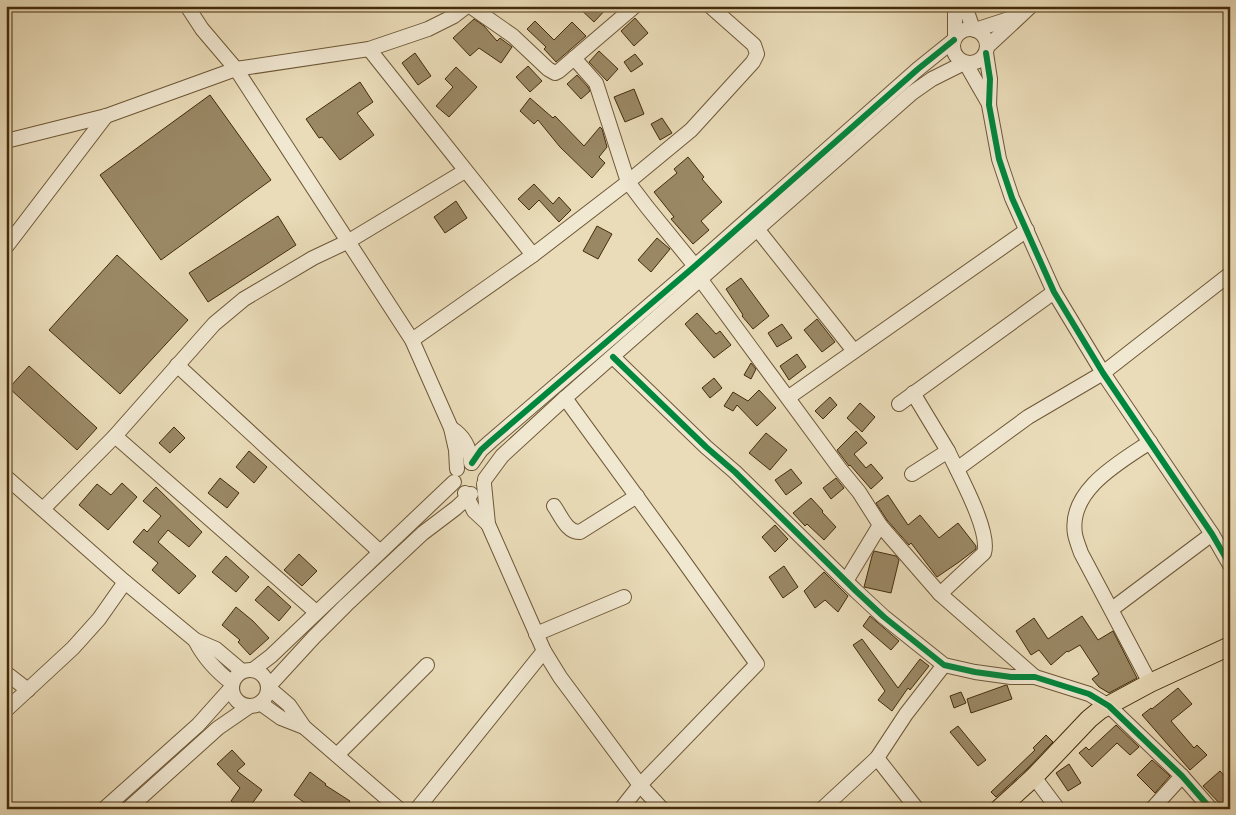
<svg xmlns="http://www.w3.org/2000/svg" width="1236" height="815" viewBox="0 0 1236 815" font-family="Alegreya,serif">
<rect width="100%" height="100%" fill="#eadcb9"/>
<filter id="stains"><feTurbulence type="fractalNoise" baseFrequency=".004" numOctaves="4"/><feColorMatrix values="0 0 0 0 .2 0 0 0 0 .09 0 0 0 0 .02 0 0 0 .5 -.17"/></filter>
<radialGradient id="worn" r=".72"><stop offset=".6" stop-color="#630" stop-opacity="0"/><stop offset="1" stop-color="#630" stop-opacity=".3"/></radialGradient>
<g fill="#9a8865" stroke="#442c0a">
<polygon points="577,6 609,6 594,22"/>
<polygon points="635,18 648,33 634,46 621,31"/>
<polygon points="474,19 484,26 497,41 500,38 512,47 501,63 479,48 470,56 453,38"/>
<polygon points="535,21 554,40 572,22 586,36 556,62 544,49 546,47 527,29"/>
<polygon points="599,51 618,69 607,81 589,62"/>
<polygon points="415,53 431,76 418,85 402,63"/>
<polygon points="635,54 643,64 631,72 624,62"/>
<polygon points="528,66 542,81 530,92 516,77"/>
<polygon points="456,67 477,87 449,117 436,106 453,87 445,79"/>
<polygon points="577,75 588,87 590,91 581,99 567,84"/>
<polygon points="360,82 373,102 357,113 374,135 340,160 322,137 319,138 306,119"/>
<polygon points="634,89 644,114 625,122 614,97"/>
<polygon points="210,95 271,180 161,260 100,175"/>
<polygon points="530,98 553,118 555,116 584,146 600,127 602,129 607,147 599,157 605,163 592,178 560,147 538,120 534,124 520,111"/>
<polygon points="662,118 672,133 660,140 651,124"/>
<polygon points="688,157 704,177 702,179 722,202 701,221 709,230 693,244 671,219 674,217 654,192 677,173 674,169"/>
<polygon points="534,184 553,204 559,197 571,210 559,222 539,200 529,210 518,199"/>
<polygon points="456,201 467,218 445,233 434,217"/>
<polygon points="278,216 296,245 208,302 189,273"/>
<polygon points="597,226 612,234 598,259 583,251"/>
<polygon points="657,238 670,249 651,272 638,260"/>
<polygon points="117,255 188,320 120,394 49,330"/>
<polygon points="741,278 769,316 753,329 742,316 743,315 726,289"/>
<polygon points="697,313 716,334 720,331 731,345 714,358 685,324"/>
<polygon points="817,319 835,342 822,352 804,330"/>
<polygon points="782,324 792,338 777,347 768,333"/>
<polygon points="797,354 806,367 789,380 780,366"/>
<polygon points="751,363 756,369 751,379 744,375"/>
<polygon points="29,366 97,428 77,450 9,388"/>
<polygon points="714,378 722,388 710,398 702,388"/>
<polygon points="759,390 776,408 757,426 737,405 733,411 724,406 733,392 748,401"/>
<polygon points="830,397 837,405 823,419 815,411"/>
<polygon points="860,403 875,417 862,432 847,418"/>
<polygon points="174,427 185,438 170,453 159,443"/>
<polygon points="856,431 867,443 854,454 866,468 871,464 883,478 871,489 850,465 849,466 837,450"/>
<polygon points="766,433 787,450 770,470 749,453"/>
<polygon points="249,451 267,467 254,483 236,467"/>
<polygon points="791,469 802,483 786,495 775,480"/>
<polygon points="220,478 239,493 227,508 208,493"/>
<polygon points="836,478 844,488 831,499 823,488"/>
<polygon points="122,483 137,497 108,530 79,505 97,484 111,495"/>
<polygon points="156,487 202,532 189,547 168,530 158,542 196,576 179,594 152,570 158,563 133,542 144,529 147,532 161,516 143,501"/>
<polygon points="888,495 908,525 920,515 939,538 958,523 976,546 976,549 959,562 937,577 911,543 909,545 887,520 876,503"/>
<polygon points="811,498 823,511 822,512 836,527 824,540 807,524 805,526 793,513"/>
<polygon points="775,525 788,539 775,552 762,537"/>
<polygon points="874,551 896,556 899,560 891,593 864,587 872,556"/>
<polygon points="299,554 317,571 302,586 284,570"/>
<polygon points="226,556 249,577 236,592 212,572"/>
<polygon points="784,566 798,587 783,598 769,577"/>
<polygon points="824,572 848,596 838,612 825,600 815,608 804,591"/>
<polygon points="268,586 291,607 279,621 255,600"/>
<polygon points="236,607 253,621 269,638 250,655 238,642 240,640 222,625"/>
<polygon points="870,616 899,641 891,650 863,626"/>
<polygon points="1082,616 1098,640 1113,631 1137,678 1109,693 1099,687 1092,679 1099,674 1080,645 1068,652 1067,651 1051,665 1039,650 1031,655 1016,631 1034,618 1048,639"/>
<polygon points="862,639 898,688 920,659 929,666 910,690 908,688 892,711 878,700 885,691 853,645"/>
<polygon points="1006,685 1007,685 1012,699 971,713 967,699"/>
<polygon points="1178,688 1192,704 1171,721 1194,748 1197,745 1207,755 1190,770 1142,715 1151,708 1152,709"/>
<polygon points="961,692 966,703 954,708 950,696"/>
<polygon points="1116,725 1139,747 1130,755 1117,743 1092,767 1079,753 1086,747 1089,750"/>
<polygon points="958,726 986,760 978,766 950,732"/>
<polygon points="1046,735 1053,742 1027,769 996,797 991,792 1035,750 1033,748"/>
<polygon points="232,750 245,764 237,771 262,790 248,809 242,809 231,801 240,788 217,764"/>
<polygon points="1152,760 1170,776 1155,793 1137,775"/>
<polygon points="1069,764 1081,783 1068,791 1056,773"/>
<polygon points="1220,771 1230,782 1230,809 1225,809 1203,786"/>
<polygon points="310,772 326,784 325,785 350,801 345,809 313,809 294,795"/>
</g>
<g fill="none" stroke-linecap="round" stroke-linejoin="round">
<g stroke="#6e5836" stroke-width="16">
<g id="minor">
<polyline points="187,6 202,29 236,69 412,340 451,428 456,450 457,469"/>
<polyline points="470,6 513,36 548,69 555,73 559,71 635,6"/>
<polyline points="955,6 955,37"/>
<polyline points="965,6 973,29"/>
<circle cx="970" cy="46" r="17"/>
<polyline points="975,30 1015,17"/>
<polyline points="987,47 1031,6"/>
<polyline points="369,49 533,255"/>
<polyline points="986,53 990,79 989,105 999,159 1012,198 1054,292 1103,373 1212,534 1230,565"/>
<polyline points="574,58 596,83 628,182 647,207 695,266"/>
<polyline points="966,64 989,104"/>
<polyline points="6,141 106,116 236,69 369,49 428,29 454,16 467,6"/>
<polyline points="758,230 854,351"/>
<polyline points="6,247 106,116"/>
<polyline points="701,280 840,469 859,492 880,525 846,581"/>
<polyline points="412,340 533,255 628,182 691,130 753,62 757,54 754,45 710,6"/>
<polyline points="613,357 706,447 735,472 856,591 884,617 944,665 975,672 1011,677 1035,677 1089,694 1109,706 1182,776 1211,809"/>
<polyline points="177,365 379,551"/>
<polyline points="913,393 948,451"/>
<polyline points="789,397 1027,230"/>
<polyline points="565,398 675,549 757,664 640,785 621,809"/>
<polyline points="899,404 1054,292"/>
<path d="M451,428C464,436 470,447 471,463"/>
<polyline points="115,436 316,612"/>
<path d="M1150,442C1120,462 1068,490 1075,534C1076,540 1079,547 1081,553L1150,683"/>
<polyline points="472,463 481,450 491,441 695,266 918,69 954,40"/>
<polyline points="957,469 1028,417 1103,373 1230,274"/>
<path d="M912,474L948,451C958,473 991,531 984,553L940,594"/>
<polyline points="6,477 125,582 195,640 216,649 242,671"/>
<polyline points="485,479 502,456 565,398 912,93 932,79 964,63"/>
<polyline points="484,484 488,524 544,651 560,677 640,785 662,809"/>
<polyline points="465,493 474,511 488,524"/>
<path d="M554,506C561,516 567,533 580,532L637,496"/>
<polyline points="43,509 115,436 214,324 244,299 313,258 349,241 465,171"/>
<polyline points="880,525 940,594 1035,677"/>
<polyline points="1112,609 1212,534"/>
<polyline points="536,634 624,597"/>
<path d="M195,640C204,658 216,671 232,683"/>
<polyline points="254,669 271,656 454,482"/>
<circle cx="250" cy="688" r="18"/>
<polyline points="6,673 28,690"/>
<polyline points="269,686 314,637 346,605 423,533 456,508 471,494"/>
<polyline points="269,688 289,705 304,727 399,809"/>
<polyline points="260,703 281,718 304,727"/>
<polyline points="6,710 73,648 99,619 125,582"/>
<polyline points="337,755 427,665"/>
<polyline points="877,758 917,809"/>
<polyline points="1034,777 1058,809"/>
<polyline points="104,809 198,725 232,687"/>
<polyline points="128,809 218,728 250,706"/>
<polyline points="417,809 544,651"/>
<polyline points="822,809 877,758 906,714 944,665"/>
<polyline points="1152,809 1182,776"/>
</g>
</g>
<g stroke="#442c0a" stroke-width="20">
<polyline id="major" points="999,809 1034,777 1089,719 1100,710 1150,683 1230,646"/>
</g>
<use href="#minor" stroke="#f1e8d2" stroke-width="14"/>
<use href="#major" stroke="#eadcb9" stroke-width="18"/>
<g stroke="#f1e8d2" stroke-width="9">
<g id="cycleway">
<polyline points="986,53 990,79 989,105 999,159 1012,198 1054,292 1103,373 1212,534 1230,565"/>
<polyline points="613,357 706,447 735,472 856,591 884,617 944,665 975,672 1011,677 1035,677 1089,694 1109,706 1182,776 1211,809"/>
<polyline points="472,463 481,450 491,441 695,266 918,69 954,40"/>
</g>
</g>
<use href="#cycleway" stroke="#00873e" stroke-width="6"/>
</g>
<rect width="1236" height="815" fill="none" stroke="#eadcb9" stroke-width="25"/>
<rect x="8" y="8" width="1221" height="800" fill="none" stroke="#442c0a" stroke-width="2.5"/>
<rect x="12" y="12" width="1211" height="790" fill="none" stroke="#442c0a"/>
<rect width="100%" height="100%" filter="url(#stains)"/>
<rect width="100%" height="100%" fill="url(#worn)"/>
</svg>
